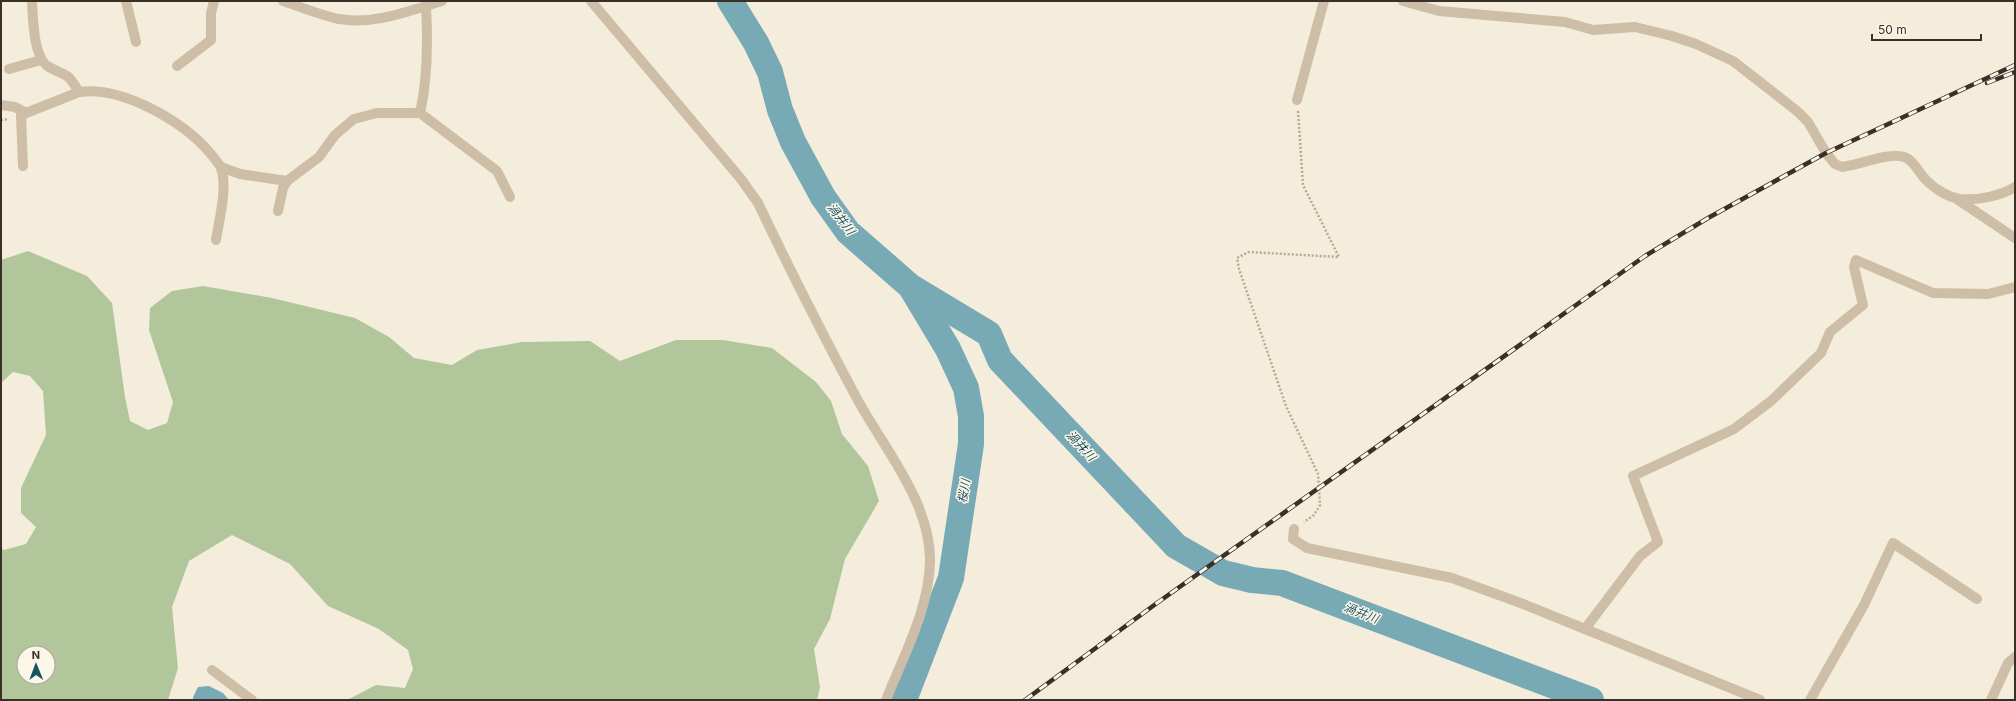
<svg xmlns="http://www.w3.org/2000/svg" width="2016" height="701" viewBox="0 0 2016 701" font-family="Inter,'Noto Sans JP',sans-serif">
<rect width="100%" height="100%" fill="#f5eddc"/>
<path fill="#b1c69a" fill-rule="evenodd" d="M28,251L87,276L112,303L125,397L130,421L148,430L167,423L173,402L149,330L150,308L172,291L203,286L272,298L355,318L389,337L414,358L452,365L477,350L522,342L590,341L620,361L676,340H723L772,348L816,382L831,401L842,434L868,466L879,501L845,559L830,619L814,649L820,687L817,700H347L376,685L405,688L413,669L408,650L379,629L328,606L290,564L232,535L189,561L172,607L178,668L168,700H1V548L4,550L26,544L36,527L21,513V488L46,435L43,391L30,376L13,372L1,383V260ZM24,653H48V677H24Z"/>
<polygon fill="#78aab5" points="209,686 223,693 229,700 193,700 193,697 198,687"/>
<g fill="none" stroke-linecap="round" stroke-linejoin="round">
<g stroke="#78aab5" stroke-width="26">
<polyline points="730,1 756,43 770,72 780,110 793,142 823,197 848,232 911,287 989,334 1000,360 1176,546 1223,573 1252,580 1282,583 1591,700"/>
<polyline points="904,700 951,578 971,444 971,416 966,388 948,349 912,289"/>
</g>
<g stroke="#baa891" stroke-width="2.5" stroke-dasharray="2 2" stroke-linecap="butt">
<polyline points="1298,111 1303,185 1339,257 1249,252 1237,258 1239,269 1286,406 1318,474 1320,505 1314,515 1304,522"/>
<polyline points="1,120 8,119"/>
</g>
<g stroke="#cebea7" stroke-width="10">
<polyline points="126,1 136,42"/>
<path d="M283,1C301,7 320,15 339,19C374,25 408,11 442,1"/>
<path d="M591,1L741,179L758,203C789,268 822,333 856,397C883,447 930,501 930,560C930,607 903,657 886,700"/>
<path d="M1403,1L1439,11L1565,22L1593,30L1635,27L1672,36L1696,44L1733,61L1797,111L1808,122L1826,153L1835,164L1842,167C1860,165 1888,152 1904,157C1914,160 1920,175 1927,181C1934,188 1946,196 1956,198C1973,202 2001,196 2015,187"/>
<path d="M426,6C428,42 428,78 420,113L497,171L510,197"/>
<polyline points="177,66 211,40 211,13 214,1"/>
<polyline points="9,69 41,60"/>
<path d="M79,92C122,86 183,121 210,153C213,157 219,163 221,168C228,187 219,220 216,240"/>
<polyline points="1297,100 1324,1"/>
<polyline points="1,105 15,107 26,113"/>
<path d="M23,166L21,115L79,92C66,71 69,78 49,67C33,58 33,18 32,1"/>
<polyline points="221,167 240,174 287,181"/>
<polyline points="1957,199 2015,238"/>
<polyline points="278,211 283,188 287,181 319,157 335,135 354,119 377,113 420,113"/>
<polyline points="1294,529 1293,539 1307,548 1452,578 1518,602 1585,629"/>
<polyline points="212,670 252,700"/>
<polyline points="1760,700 1585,629 1640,556 1658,542 1633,476 1734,429 1771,401 1821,353 1830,332 1863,305 1854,267 1856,260 1933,293 1988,294 2015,287"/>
<polyline points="1810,700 1864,605 1893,543 1977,599"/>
<polyline points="1991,700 2008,663 2015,657"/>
</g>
<g stroke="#3a3028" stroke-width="4.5">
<g id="rail">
<polyline points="1987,83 2015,72"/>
<polyline points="1025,700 1157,603 1645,256 1708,218 1826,153 2015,65"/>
</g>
</g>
<use href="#rail" stroke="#fcf6e9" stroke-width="3" stroke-dasharray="9" stroke-linecap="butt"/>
</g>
<g text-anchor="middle" stroke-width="3" stroke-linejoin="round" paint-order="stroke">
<g font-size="12" font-style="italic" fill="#195260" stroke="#fcf6e9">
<text transform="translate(841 219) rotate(52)" y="4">渦井川</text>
<text transform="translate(1081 446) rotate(47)" y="4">渦井川</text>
<text transform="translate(964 491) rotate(-81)" y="4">桜川</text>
<text transform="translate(1361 613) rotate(21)" y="4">渦井川</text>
</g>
</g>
<rect width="2016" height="701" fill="none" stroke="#3a3028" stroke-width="4"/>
<g transform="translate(36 665) rotate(359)"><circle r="19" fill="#fcf6e9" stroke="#aea79c"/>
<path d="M0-3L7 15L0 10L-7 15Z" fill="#195260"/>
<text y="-6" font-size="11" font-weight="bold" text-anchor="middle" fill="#3a3028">N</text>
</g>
<path d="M1872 34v6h109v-6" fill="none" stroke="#3a3028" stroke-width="2"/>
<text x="1878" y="34" font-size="12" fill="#3a3028" stroke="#fcf6e9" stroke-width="3" paint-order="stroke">50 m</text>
</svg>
